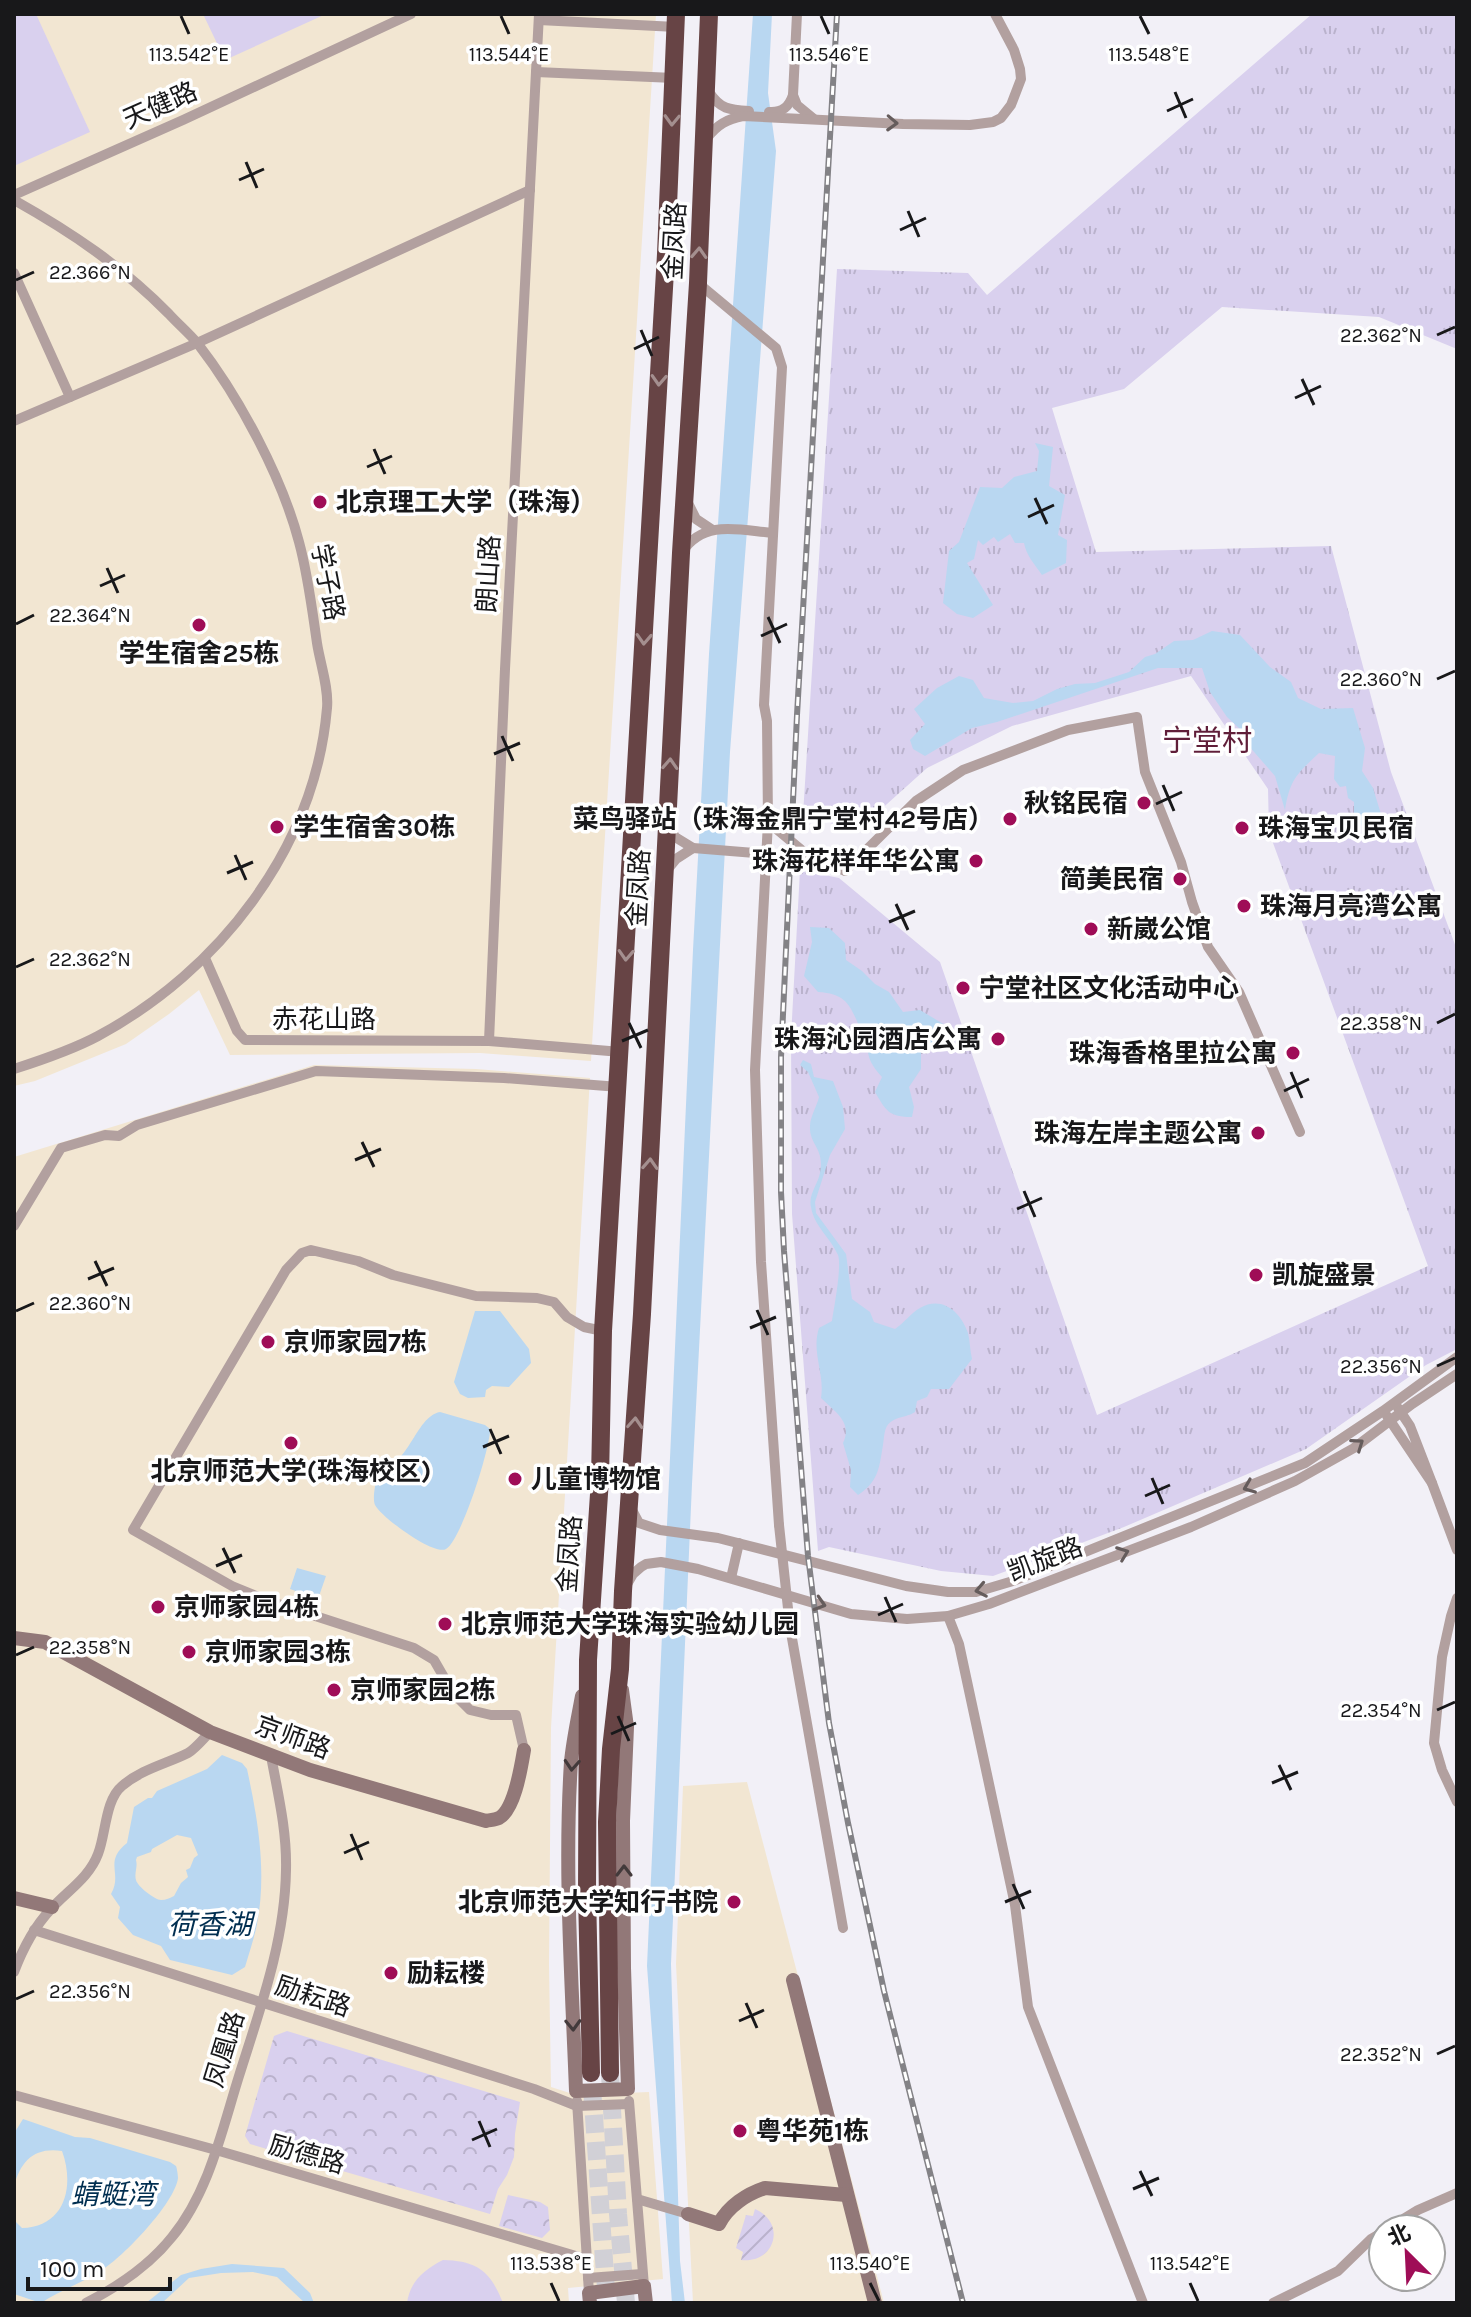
<svg xmlns="http://www.w3.org/2000/svg" width="1471" height="2317" viewBox="0 0 1471 2317" font-family="Karla,'Noto Sans SC',sans-serif">
<defs>
<pattern id="grass-tufts" width="24" height="20" patternUnits="userSpaceOnUse" patternTransform="scale(2)"><rect width="24" height="20" fill="#d9d0ee"/><path d="M3 7l-1-3M5 7V3M7 7l1-3M15 17l-1-3M17 17v-4M19 17l1-3" fill="none" stroke="#bab2cc"/></pattern>
<pattern id="park-crowns" width="20" height="18" patternUnits="userSpaceOnUse" patternTransform="scale(2)"><rect width="20" height="18" fill="#d9d0ee"/><path d="M2 6a3 3 0 1 1 6 0M12 15a3 3 0 1 1 6 0" fill="none" stroke="#bab2cc"/></pattern>
<pattern id="garden-furrows" width="10" height="10" patternUnits="userSpaceOnUse" patternTransform="scale(2)"><rect width="10" height="10" fill="#d9d0ee"/><path d="M-1 1l2-2M0 10L10 0M9 11l2-2" fill="none" stroke="#bab2cc"/></pattern>
</defs>
<rect width="100%" height="100%" fill="#f2f0f7"/>
<g fill="#f2e6d2">
<polygon points="14,14 656,14 591,1061 480,1053 230,1055 199,990 169,1014 126,1044 35,1081 14,1086"/>
<polygon points="314,1065 476,1069 590,1078 551,1728 549,1965 551,2087 576,2095 649,2092 663,2279 568,2288 569,2303 14,2303 14,1157"/>
<polygon points="747,1782 884,2303 693,2303 676,1964 683,1786"/>
</g>
<polygon fill="url(#grass-tufts)" points="1312,14 1457,14 1457,349 1379,317 1222,307 1124,389 1052,408 1096,552 1331,546 1391,772 1457,950 1457,1349 1426,1365 1306,1449 1124,1527 993,1576 941,1571 829,1547 818,1551 792,1214 791,1037 800,870 839,878 940,962 1097,1415 1428,1266 1269,832 1268,789 1191,676 1012,726 927,768 857,831 803,815 837,269 968,273 987,295"/>
<g fill="url(#park-crowns)">
<polygon points="287,2031 520,2102 515,2134 514,2157 507,2175 498,2189 490,2214 250,2144 245,2136 274,2036"/>
<polygon points="508,2195 540,2202 548,2207 550,2230 542,2238 499,2226"/>
</g>
<path fill="url(#garden-furrows)" d="M755,2209C787,2223 775,2264 741,2260L743,2252L736,2248L746,2215L753,2216Z"/>
<g fill="#d9d0ee">
<polygon points="14,14 36,14 90,132 14,166"/>
<polygon points="203,14 326,14 225,60"/>
<path d="M443,2260C478,2261 490,2271 503,2303H407C410,2281 425,2269 443,2260Z"/>
</g>
<g fill="#b9d7f1" fill-rule="evenodd">
<polygon points="753,14 772,14 768,93 776,151 730,752 692,1484 671,1964 680,2261 685,2303 672,2303 647,1966 693,950 709,654"/>
<path d="M1035,443L1053,447L1049,486L1065,495L1058,535L1067,540L1066,563L1042,575C1034,563 1027,557 1024,543H1015L1010,534L998,542L994,537L983,545L978,540L974,559L967,563L993,605L973,618L957,614L943,603L949,551L959,542L980,487L1002,488L1014,477L1037,471L1039,451Z"/>
<path d="M1212,631L1240,635L1270,667L1291,682L1298,698L1321,709L1353,708L1365,748L1362,771L1373,788L1384,824L1377,830L1357,823L1354,816V802L1348,798L1346,786L1340,787L1334,779L1335,756L1319,753C1297,774 1290,779 1285,810L1275,776L1248,745L1240,729L1227,717L1210,692L1202,668H1158L997,722L972,728L925,756L913,749L910,740L925,724L914,709L937,688L959,676L973,680L984,698L1013,703L1033,701L1057,689L1075,684L1095,683L1129,672L1145,657L1155,654L1174,641L1193,640Z"/>
<path d="M810,927L829,928L845,943L846,960L862,971L875,984L889,992L903,1012L920,1010L945,1025L934,1041L921,1053V1069L909,1087L914,1107L912,1117C889,1117 886,1111 875,1092L882,1077C870,1064 866,1055 868,1038L863,1034C850,1008 850,994 818,992L804,976L812,942Z"/>
<path d="M803,1060L811,1064L814,1077L833,1081L843,1107L845,1129L830,1155L815,1202L816,1213L846,1254L852,1299L870,1312L874,1322L895,1329C904,1323 911,1313 920,1308C942,1295 961,1312 968,1333C970,1341 970,1351 972,1359L949,1389H931L927,1397L917,1401L915,1412C906,1418 894,1416 887,1426C884,1431 884,1439 883,1445C879,1468 879,1481 858,1495L850,1487L851,1470L843,1443C853,1422 835,1412 821,1398C825,1373 811,1352 819,1328L832,1321C834,1308 842,1266 838,1255C830,1237 814,1226 811,1207C808,1195 818,1184 820,1173C825,1148 809,1145 810,1126C810,1117 817,1106 819,1097L808,1072L800,1065Z"/>
<polygon points="475,1311 500,1311 529,1349 531,1363 509,1387 492,1386 486,1390 485,1397 468,1398 460,1394 454,1382"/>
<path d="M440,1412L485,1425L490,1429C491,1446 461,1541 446,1549C434,1556 381,1517 375,1505C372,1497 376,1483 377,1475L374,1470C409,1471 414,1417 440,1412Z"/>
<polygon points="297,1568 326,1576 318,1599 290,1589"/>
<path d="M222,1755L242,1763L247,1769C258,1820 267,1872 257,1924C254,1939 249,1953 245,1967L232,1975L170,1960L161,1946L133,1935L118,1918L120,1907L111,1894C123,1873 103,1862 127,1843L134,1807L148,1798H152L157,1791L207,1769ZM177,1835L191,1838L198,1855L194,1858L190,1868L186,1870L188,1877L181,1883L174,1896C170,1898 166,1900 161,1900C155,1900 137,1886 136,1880C134,1873 138,1867 136,1860L137,1857L151,1852L152,1849Z"/>
<path d="M23,2119L75,2137L90,2138L170,2162L176,2166C177,2168 178,2176 178,2178C175,2203 123,2257 102,2270C83,2283 60,2290 41,2303L14,2294V2220L22,2228C65,2227 75,2186 62,2151C34,2147 21,2161 14,2186L15,2132Z"/>
<polygon points="232,2264 284,2268 310,2293 314,2303 305,2303 277,2277 253,2272 221,2273 189,2278 162,2303 146,2303 181,2275 201,2269"/>
</g>
<g fill="none" stroke-linecap="round" stroke-linejoin="round">
<g stroke="#d1d0d6" stroke-width="18" stroke-dasharray="18 9" stroke-linecap="butt">
<polyline points="610,2074 618,2214 626,2303"/>
<polyline points="592,2088 607,2303"/>
</g>
<g stroke="#b2a09f" stroke-width="10">
<polyline points="797,14 793,95 797,105 814,119"/>
<polyline points="539,20 676,27"/>
<polyline points="536,72 674,78"/>
<path d="M709,92C720,109 729,110 749,111"/>
<path d="M769,112C782,113 789,107 793,95"/>
<path d="M707,138C717,125 727,119 743,116L903,124L970,125L993,122L1001,118L1011,105L1021,79L1020,69L1014,50L995,14"/>
<polyline points="14,195 183,120 411,14"/>
<path d="M14,200C71,232 123,267 169,314C178,324 189,333 198,344C239,397 282,477 299,542C308,575 312,609 317,643C320,663 329,688 327,708C315,848 219,971 98,1036C72,1050 42,1060 14,1069"/>
<polyline points="14,273 70,397"/>
<polyline points="698,283 776,348 782,367 764,705 767,721 768,822 755,1070 761,1262 779,1525"/>
<polyline points="14,421 197,343 530,190"/>
<polyline points="687,501 696,519 711,529"/>
<path d="M682,552C704,519 739,530 773,533"/>
<polyline points="768,822 804,852 845,871 916,801 963,770 1068,730 1137,717 1145,772 1181,862 1192,902 1208,947 1239,992 1300,1132"/>
<polyline points="670,828 675,837 693,848 766,854"/>
<polyline points="667,870 676,859 693,848"/>
<polyline points="205,958 237,1031 245,1040 489,1041 621,1052"/>
<polyline points="489,1041 505,669 539,14"/>
<polyline points="14,1226 61,1148 105,1135 119,1136 137,1125 316,1071 504,1078 619,1087"/>
<polyline points="1387,1416 1432,1483 1410,1426 1398,1408"/>
<polyline points="1432,1483 1457,1550"/>
<polyline points="631,1508 639,1523 660,1530 718,1538 906,1586 948,1592 976,1592 1013,1581 1305,1463 1383,1411 1457,1357"/>
<polyline points="731,1578 739,1543"/>
<polyline points="626,1586 633,1574 641,1567 646,1564 661,1562 698,1569 851,1614 907,1619 948,1616 989,1604 1191,1527 1295,1481 1354,1448 1412,1404 1457,1374"/>
<polyline points="1457,1598 1451,1616 1442,1657 1434,1743 1442,1770 1457,1802"/>
<polyline points="948,1616 959,1644 1015,1905 1028,2007 1143,2303"/>
<polyline points="790,1627 843,1928"/>
<polyline points="524,1750 516,1715 491,1715 470,1710 453,1693 434,1660 414,1648 266,1600 232,1586 133,1530 286,1270 302,1253 311,1250 358,1261 393,1275 476,1296 537,1298 554,1302 567,1317 584,1327 603,1331"/>
<polyline points="34,1930 534,2089 577,2106 629,2104"/>
<path d="M14,1972C23,1948 34,1927 51,1909C67,1891 89,1878 98,1854C106,1834 105,1800 122,1786C142,1769 166,1764 188,1753C196,1748 203,1739 210,1732"/>
<polyline points="14,2095 216,2150 586,2259"/>
<polyline points="577,2101 589,2293"/>
<polyline points="629,2101 644,2286"/>
<polyline points="637,2199 688,2214"/>
<polyline points="1387,2229 1418,2210 1457,2193"/>
<polyline points="588,2278 642,2274"/>
<path d="M86,2303C119,2286 149,2266 172,2237C209,2192 222,2130 239,2076C260,2009 285,1941 286,1870C287,1831 278,1794 271,1756"/>
<polyline points="1273,2303 1338,2271 1371,2239 1383,2232"/>
</g>
<g stroke="#927878" stroke-width="14">
<path d="M14,1638L45,1642L210,1732L310,1770L486,1821C490,1820 495,1820 499,1818C515,1809 521,1767 524,1750"/>
<path d="M582,1696C578,1718 573,1740 571,1762C564,1869 572,1984 576,2091L628,2089L624,1968L623,1821L627,1727L622,1690"/>
<polyline points="14,1898 52,1907"/>
<polyline points="793,1980 875,2303"/>
<path d="M688,2214L719,2224C728,2206 747,2194 765,2188L846,2195"/>
<polyline points="590,2303 589,2293 644,2286 646,2303"/>
</g>
<g stroke="#674445" stroke-width="18">
<polyline points="591,2073 587,1893 588,1660 600,1479 603,1331 666,254 676,14"/>
<polyline points="610,2073 607,1822 611,1749 620,1669 623,1591 642,1314 681,553 698,283 709,14"/>
</g>
<g stroke="#838286" stroke-width="6">
<polyline id="rail" points="837,14 797,715 781,1057 781,1192 784,1251 808,1556 829,1723 848,1823 884,1991 963,2303"/>
</g>
<use href="#rail" stroke="#fff" stroke-width="3" stroke-dasharray="9" stroke-linecap="butt"/>
<polyline stroke="#b2a09f" stroke-width="10" points="779,1525 790,1627"/>
</g>
<defs><path id="oneway-chevron" d="M-2-3.5L2.5 0L-2 3.5" fill="none" stroke-width="1.6" stroke-linecap="round" stroke-linejoin="round" transform="scale(2)"/></defs>
<g stroke="#a48f8f">
<use href="#oneway-chevron" transform="translate(672 120) rotate(92)"/>
<use href="#oneway-chevron" transform="translate(699 253) rotate(-87)"/>
<use href="#oneway-chevron" transform="translate(659 380) rotate(93)"/>
<use href="#oneway-chevron" transform="translate(644 639) rotate(93)"/>
<use href="#oneway-chevron" transform="translate(670 764) rotate(-87)"/>
<use href="#oneway-chevron" transform="translate(626 955) rotate(93)"/>
<use href="#oneway-chevron" transform="translate(650 1164) rotate(-87)"/>
<use href="#oneway-chevron" transform="translate(635 1423) rotate(-86)"/>
</g>
<g stroke="#655c5c">
<use href="#oneway-chevron" transform="translate(892 123) rotate(2)"/>
<use href="#oneway-chevron" transform="translate(1358 1444) rotate(-35)"/>
<use href="#oneway-chevron" transform="translate(1249 1487) rotate(158)"/>
<use href="#oneway-chevron" transform="translate(1123 1553) rotate(-21)"/>
<use href="#oneway-chevron" transform="translate(981 1590) rotate(169)"/>
<use href="#oneway-chevron" transform="translate(820 1604) rotate(17)"/>
</g>
<g stroke="#433a3b">
<use href="#oneway-chevron" transform="translate(572 1765) rotate(94)"/>
<use href="#oneway-chevron" transform="translate(624 1871) rotate(-90)"/>
<use href="#oneway-chevron" transform="translate(573 2025) rotate(88)"/>
</g>
<path fill="none" stroke="#18181a" stroke-width="3" d="M181,16L189,34M501,16L509,34M821,16L829,34M1140,16L1149,34M1175,92L1186,118M1167,111L1193,99M246,162L257,188M239,180L264,169M908,211L919,237M900,230L926,218M16,280L34,272M641,330L652,356M1437,335L1455,327M634,349L659,337M1302,379L1314,405M1295,398L1321,386M374,449L385,474M367,467L392,456M1035,498L1047,524M1028,517L1054,505M107,568L118,593M100,586L125,575M768,617L780,643M16,624L34,615M761,636L787,624M1437,679L1455,671M502,736L513,761M494,754L520,743M1163,785L1174,811M1156,804L1182,792M235,855L246,880M227,873L253,862M896,904L908,930M889,922L915,911M16,967L34,959M629,1023L641,1048M1437,1023L1455,1014M622,1041L648,1030M1291,1072L1302,1098M1284,1091L1309,1079M362,1142L374,1167M355,1160L381,1149M1024,1191L1035,1217M1017,1209L1042,1198M95,1261L107,1286M88,1279L114,1268M757,1310L768,1335M16,1311L34,1303M750,1328L776,1317M1437,1366L1455,1358M490,1429L501,1454M483,1447L509,1436M1152,1478L1163,1504M1145,1496L1170,1485M223,1548L235,1573M216,1566L242,1555M885,1597L896,1622M878,1615L903,1604M16,1655L34,1647M1437,1710L1455,1702M618,1716L629,1741M611,1734L636,1723M1279,1765L1291,1790M1272,1783L1298,1772M351,1834L362,1860M344,1853L369,1842M1013,1884L1024,1909M1005,1902L1031,1891M16,1999L34,1991M746,2003L757,2028M739,2021L764,2010M1437,2054L1455,2046M479,2121L490,2147M472,2140L497,2129M1140,2171L1152,2196M1133,2189L1159,2178M551,2283L559,2301M870,2283L879,2301M1190,2283L1198,2301"/>
<g fill="#9f0d57" stroke="#fff" stroke-width="3">
<circle cx="320" cy="502" r="8"/>
<circle cx="199" cy="625" r="8"/>
<circle cx="1144" cy="803" r="8"/>
<circle cx="1010" cy="819" r="8"/>
<circle cx="277" cy="827" r="8"/>
<circle cx="1242" cy="828" r="8"/>
<circle cx="976" cy="861" r="8"/>
<circle cx="1180" cy="879" r="8"/>
<circle cx="1244" cy="906" r="8"/>
<circle cx="1091" cy="929" r="8"/>
<circle cx="963" cy="988" r="8"/>
<circle cx="998" cy="1039" r="8"/>
<circle cx="1293" cy="1053" r="8"/>
<circle cx="1258" cy="1133" r="8"/>
<circle cx="1256" cy="1275" r="8"/>
<circle cx="268" cy="1342" r="8"/>
<circle cx="291" cy="1443" r="8"/>
<circle cx="515" cy="1479" r="8"/>
<circle cx="158" cy="1607" r="8"/>
<circle cx="445" cy="1624" r="8"/>
<circle cx="189" cy="1652" r="8"/>
<circle cx="334" cy="1690" r="8"/>
<circle cx="734" cy="1902" r="8"/>
<circle cx="391" cy="1973" r="8"/>
<circle cx="740" cy="2131" r="8"/>
</g>
<g text-anchor="middle" stroke-width="7" stroke-linejoin="round" paint-order="stroke">
<g font-size="26" fill="#18181a" stroke="#fff">
<text transform="translate(160 105) rotate(-24)" y="9">天健路</text>
<text transform="translate(674 241) rotate(-87)" y="9">金凤路</text>
<text transform="translate(488 574) rotate(-87)" y="9">朗山路</text>
<text transform="translate(328 582) rotate(79)" y="9">学子路</text>
<text transform="translate(638 888) rotate(-87)" y="9">金凤路</text>
<text x="324" y="1028">赤花山路</text>
<text transform="translate(569 1554) rotate(-86)" y="9">金凤路</text>
<text transform="translate(1045 1559) rotate(-21)" y="9">凯旋路</text>
<text transform="translate(293 1737) rotate(20)" y="9">京师路</text>
<text transform="translate(313 1996) rotate(18)" y="9">励耘路</text>
<text transform="translate(224 2049) rotate(-73)" y="9">凤凰路</text>
<text transform="translate(307 2154) rotate(16)" y="9">励德路</text>
</g>
<g font-size="26" font-weight="bold" fill="#18181a" stroke="#fff" text-anchor="start">
<text x="336" y="511">北京理工大学（珠海）</text>
<text x="199" y="662" text-anchor="middle">学生宿舍25栋</text>
<text x="1128" y="812" text-anchor="end">秋铭民宿</text>
<text x="994" y="828" text-anchor="end">菜鸟驿站（珠海金鼎宁堂村42号店）</text>
<text x="293" y="836">学生宿舍30栋</text>
<text x="1258" y="837">珠海宝贝民宿</text>
<text x="960" y="870" text-anchor="end">珠海花样年华公寓</text>
<text x="1164" y="888" text-anchor="end">简美民宿</text>
<text x="1260" y="915">珠海月亮湾公寓</text>
<text x="1107" y="938">新崴公馆</text>
<text x="979" y="997">宁堂社区文化活动中心</text>
<text x="982" y="1048" text-anchor="end">珠海沁园酒店公寓</text>
<text x="1277" y="1062" text-anchor="end">珠海香格里拉公寓</text>
<text x="1242" y="1142" text-anchor="end">珠海左岸主题公寓</text>
<text x="1272" y="1284">凯旋盛景</text>
<text x="284" y="1351">京师家园7栋</text>
<text x="291" y="1480" text-anchor="middle">北京师范大学(珠海校区)</text>
<text x="531" y="1488">儿童博物馆</text>
<text x="174" y="1616">京师家园4栋</text>
<text x="461" y="1633">北京师范大学珠海实验幼儿园</text>
<text x="205" y="1661">京师家园3栋</text>
<text x="350" y="1699">京师家园2栋</text>
<text x="718" y="1911" text-anchor="end">北京师范大学知行书院</text>
<text x="407" y="1982">励耘楼</text>
<text x="756" y="2140">粤华苑1栋</text>
</g>
<g font-size="28" font-style="italic" fill="#002e50" stroke="#fff">
<text x="210" y="1934">荷香湖</text>
<text x="113" y="2204">蜻蜓湾</text>
</g>
<g font-size="30" fill="#601e39" stroke="#fff">
<text x="1207" y="751">宁堂村</text>
</g>
</g>
<g font-size="20" text-anchor="middle" fill="#18181a" stroke="#fff" stroke-width="7" stroke-linejoin="round" paint-order="stroke">
<text x="189" y="61">113.542°E</text>
<text x="829" y="61">113.546°E</text>
<text x="509" y="61">113.544°E</text>
<text x="1149" y="61">113.548°E</text>
<text x="90" y="279">22.366°N</text>
<text x="1381" y="342">22.362°N</text>
<text x="90" y="622">22.364°N</text>
<text x="1381" y="686">22.360°N</text>
<text x="90" y="966">22.362°N</text>
<text x="1381" y="1030">22.358°N</text>
<text x="90" y="1310">22.360°N</text>
<text x="1381" y="1373">22.356°N</text>
<text x="90" y="1654">22.358°N</text>
<text x="1381" y="1717">22.354°N</text>
<text x="90" y="1998">22.356°N</text>
<text x="1381" y="2061">22.352°N</text>
<text x="551" y="2270">113.538°E</text>
<text x="870" y="2270">113.540°E</text>
<text x="1190" y="2270">113.542°E</text>
</g>
<rect width="1471" height="2317" fill="none" stroke="#18181a" stroke-width="32"/>
<g transform="translate(1407 2253) rotate(336)"><circle r="38" fill="#ffffff" stroke="#a3a3a3" stroke-width="2"/>
<path d="M0-6L14 30L0 20L-14 30Z" fill="#9f0d57"/>
<text y="-12" font-size="22" font-weight="bold" text-anchor="middle" fill="#18181a">北</text>
</g>
<path d="M28 2277v12h142v-12" fill="none" stroke="#18181a" stroke-width="4"/>
<text x="40" y="2277" font-size="24" fill="#18181a" stroke="#ffffff" stroke-width="6" paint-order="stroke">100 m</text>
</svg>
